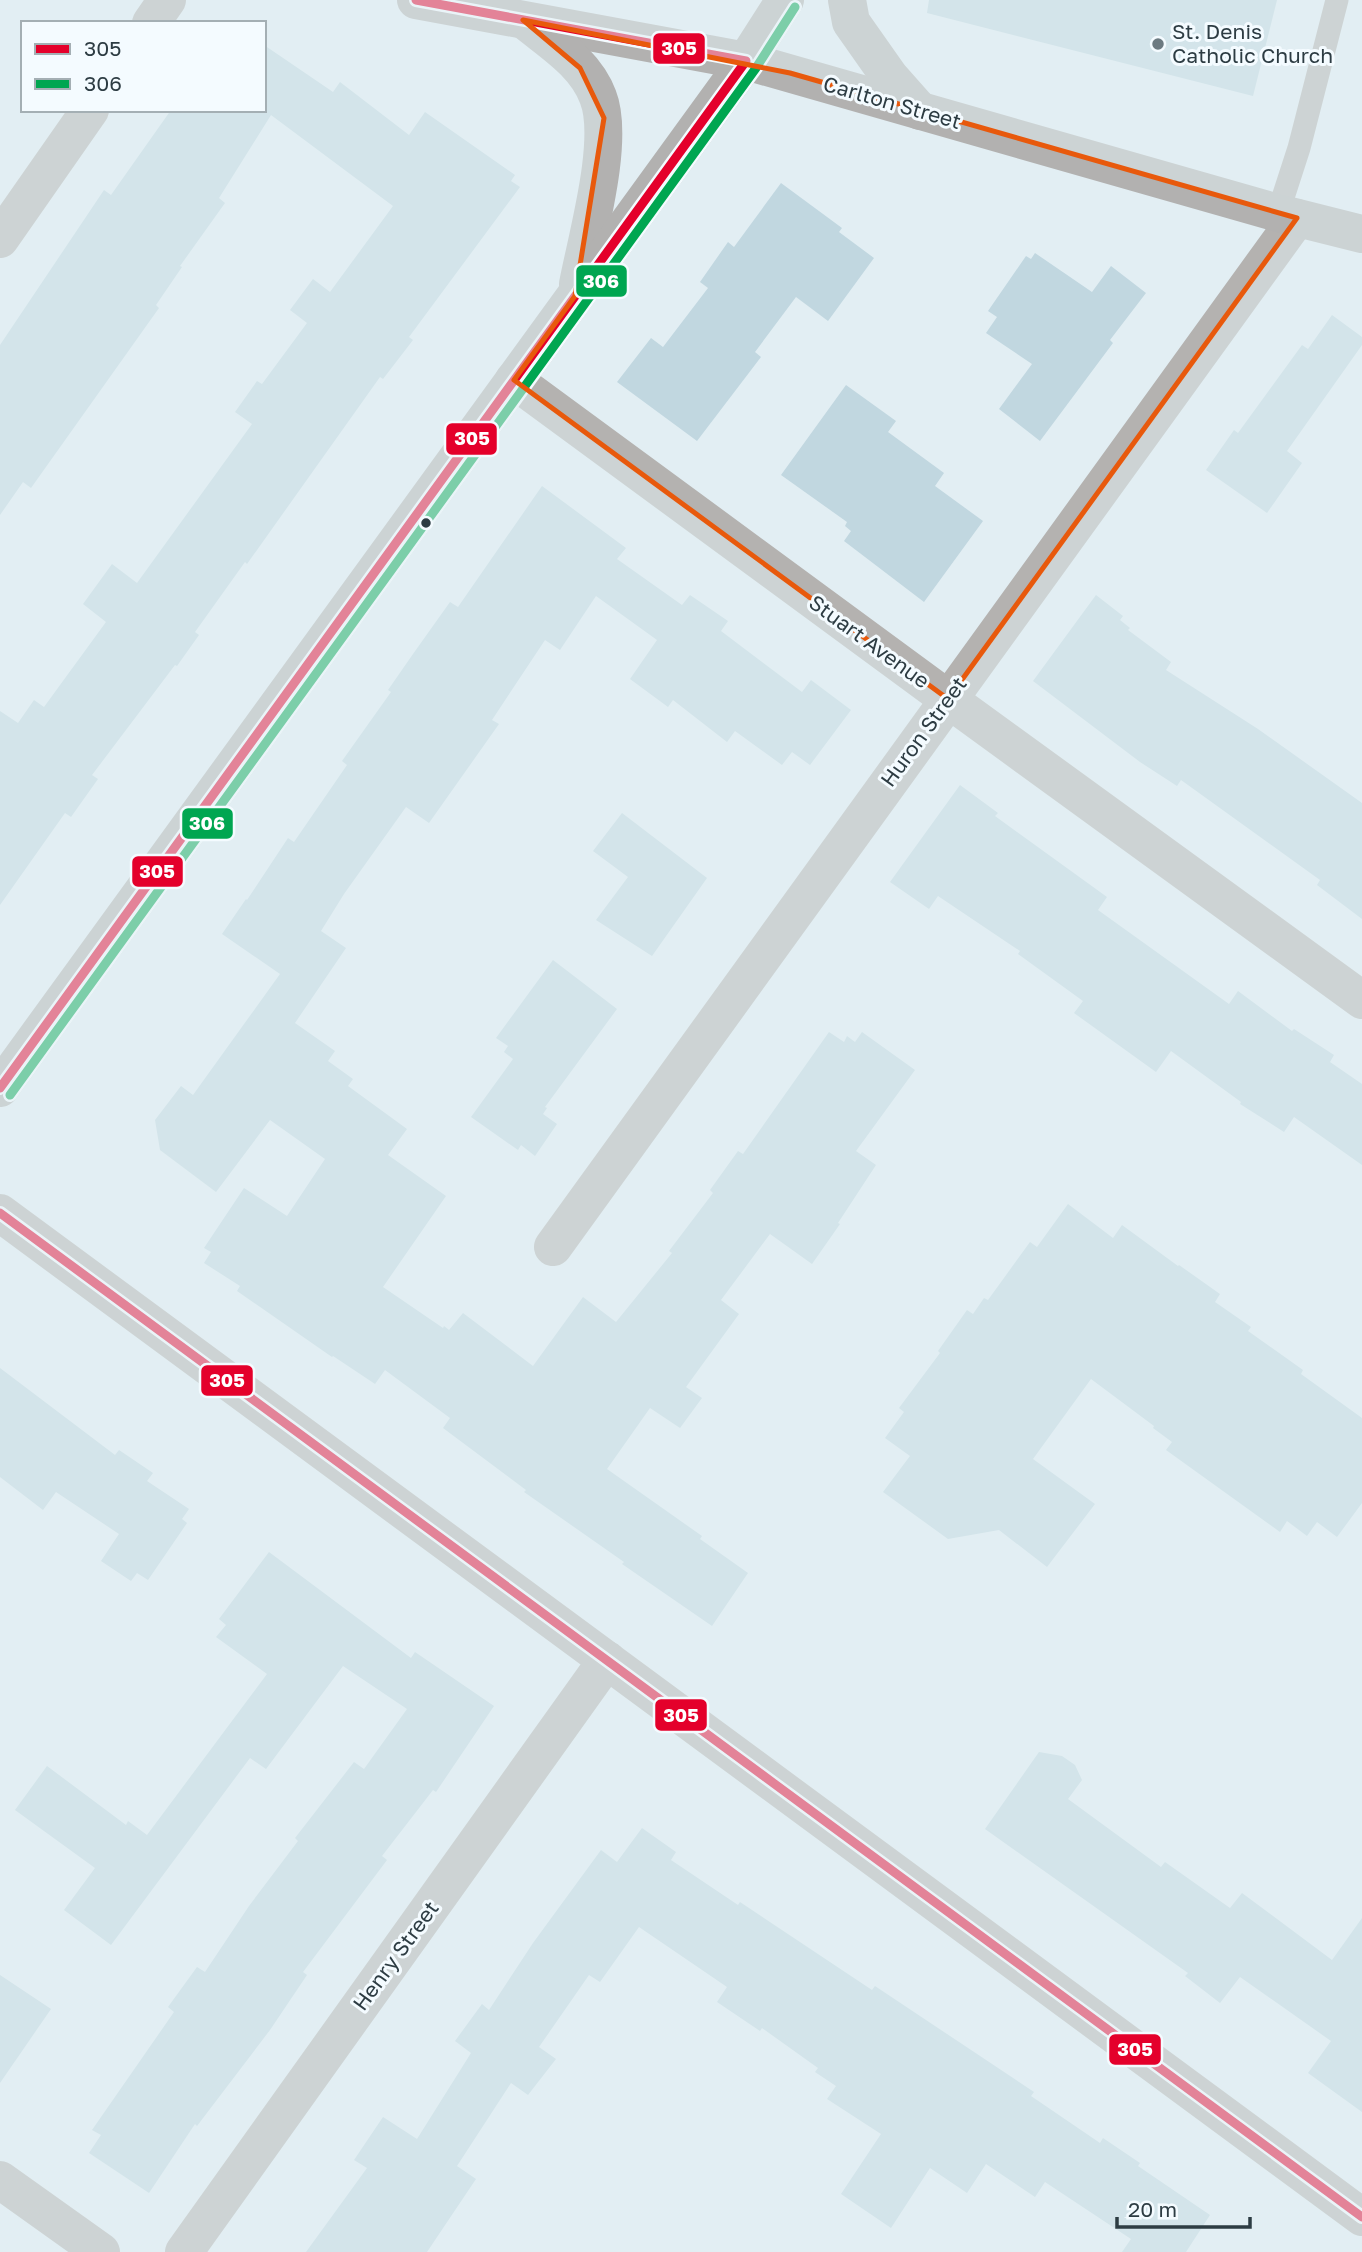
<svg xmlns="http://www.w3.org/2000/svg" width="1362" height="2252" viewBox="0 0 1362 2252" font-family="'Golos Text',sans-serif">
<rect width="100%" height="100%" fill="#e2eef3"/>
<g fill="#c1d7e0">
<polygon points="929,0 1277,0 1253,96 927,13"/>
<polygon points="264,45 333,92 340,82 409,135 425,112 515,175 511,181 520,187 409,337 413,340 383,379 380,377 247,564 245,562 195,632 199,635 177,666 175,665 92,775 98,779 71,817 65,813 0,905 0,711 18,723 34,700 44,707 106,622 83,604 112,564 137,583 252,424 235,412 257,381 262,384 307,323 290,310 313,279 330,292 393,206 271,115 219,198 225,203 180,266 182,267 156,305 159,308 31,488 23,482 0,515 0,345 104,190 111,195 171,110 265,110"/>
<polygon points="781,183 842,228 839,232 874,258 828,321 796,297 755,352 761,357 697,441 617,382 651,338 663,347 708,288 700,282 728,242 734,247"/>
<polygon points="1035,253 1092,292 1111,266 1146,293 1110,340 1113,343 1040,441 999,409 1032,364 986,333 997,317 988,311 1026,256 1031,259"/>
<polygon points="1332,315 1362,337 1362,345 1287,451 1302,463 1267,513 1206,470 1234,430 1238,433 1302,345 1308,349"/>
<polygon points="846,385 896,421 888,432 944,473 935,486 983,521 924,602 844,541 851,531 845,526 847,522 781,475"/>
<polygon points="542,486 626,548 617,559 682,605 690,595 728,621 721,631 802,692 811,680 851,710 810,765 792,752 782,765 735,731 727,742 673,700 668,707 630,679 657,640 596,596 560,650 545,640 492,720 499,724 429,823 406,807 344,894 321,931 346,948 295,1023 335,1051 328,1061 353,1079 348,1086 407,1129 388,1155 446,1196 383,1287 443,1328 444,1326 449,1330 463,1313 533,1366 583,1297 616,1322 672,1253 669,1251 713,1193 710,1190 738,1151 743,1154 829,1032 844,1042 847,1036 855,1042 862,1032 915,1070 856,1151 876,1165 838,1223 840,1224 812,1264 770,1234 721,1300 739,1314 686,1387 702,1398 680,1428 650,1408 607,1469 702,1536 700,1539 748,1573 712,1626 622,1564 624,1562 524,1492 526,1490 443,1428 450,1418 385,1370 375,1384 333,1356 332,1357 237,1291 240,1286 204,1263 211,1252 204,1248 244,1188 287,1216 325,1159 270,1120 216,1192 160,1150 155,1120 181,1086 193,1095 280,974 222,934 246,899 247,900 288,838 294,842 347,765 342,761 391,692 388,690 413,654 450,602 458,607"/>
<polygon points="1096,595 1123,616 1120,620 1130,628 1128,630 1171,662 1166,670 1258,729 1362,803 1362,919 1317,885 1320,880 1181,780 1177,786 1140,762 1033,681"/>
<polygon points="960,785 998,813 995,816 1107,897 1098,910 1229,1004 1238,991 1292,1031 1294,1029 1334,1055 1330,1062 1362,1084 1362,1165 1294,1117 1284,1132 1240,1104 1241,1102 1171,1051 1156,1072 1074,1013 1083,1001 1018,954 1020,951 938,896 929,909 890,882"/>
<polygon points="622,813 707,878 652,956 596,920 628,877 593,851"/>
<polygon points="553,960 617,1009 545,1107 547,1108 543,1114 557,1124 535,1156 521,1145 518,1150 471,1117 513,1059 504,1052 508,1046 496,1038"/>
<polygon points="1068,1204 1113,1238 1122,1225 1178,1266 1179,1265 1220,1294 1215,1302 1251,1327 1248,1331 1303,1370 1301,1374 1362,1418 1362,1503 1337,1537 1317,1522 1307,1536 1287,1521 1280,1532 1166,1450 1172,1442 1153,1428 1154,1426 1091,1379 1033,1459 1095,1504 1047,1567 999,1530 948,1539 883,1492 910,1456 885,1438 904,1412 899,1408 940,1353 938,1351 967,1310 973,1314 984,1298 988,1300 1030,1242 1037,1247"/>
<polygon points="0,1368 115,1455 119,1450 153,1473 147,1481 189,1509 182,1519 187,1523 148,1580 137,1573 131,1581 101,1561 119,1534 56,1492 43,1510 0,1477"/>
<polygon points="269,1552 411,1658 415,1652 494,1706 436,1792 433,1790 382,1856 387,1860 303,1972 307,1975 270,2030 197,2126 195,2124 149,2193 89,2153 101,2135 92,2130 174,2012 168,2007 197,1967 205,1972 249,1906 298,1841 295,1838 354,1762 364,1769 407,1709 343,1666 266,1769 250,1758 111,1945 64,1910 95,1868 15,1810 47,1766 126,1825 128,1821 147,1835 267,1674 216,1637 226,1625 219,1619"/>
<polygon points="1039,1752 1062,1756 1075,1765 1082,1780 1068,1799 1161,1867 1165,1862 1230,1908 1242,1893 1332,1960 1362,1918 1362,2112 1308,2073 1331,2041 1240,1977 1220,2003 1185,1976 1188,1973 985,1829"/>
<polygon points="642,1828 676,1852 671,1860 738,1905 740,1902 872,1990 875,1986 1034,2092 1031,2096 1100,2143 1103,2138 1140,2163 1138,2166 1210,2215 1186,2252 1122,2252 1131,2239 1045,2182 1035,2197 986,2164 967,2193 930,2168 891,2228 841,2194 881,2134 827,2099 836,2086 815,2072 818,2068 762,2028 760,2031 717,2002 727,1987 639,1927 600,1982 589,1975 539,2047 556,2059 528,2095 511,2083 457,2166 476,2179 427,2252 306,2252 367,2168 354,2160 383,2117 417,2139 471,2053 455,2041 482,2004 489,2010 533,1943 601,1850 617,1862"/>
<polygon points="0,1975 51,2009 0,2083"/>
</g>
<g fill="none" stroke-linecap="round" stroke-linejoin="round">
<polyline stroke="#b4b2b0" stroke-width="23" points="1278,213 1299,148 1337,0"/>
<g stroke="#b4b2b0" stroke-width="38">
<polyline points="151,23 167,0"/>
<polyline points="0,239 90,110"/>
<polyline points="514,380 948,699 1362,1000"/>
<polyline points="553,1247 1297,218"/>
<polyline points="0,2180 101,2252"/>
<polyline points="184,2252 607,1660"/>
</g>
<polyline stroke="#b4b2b0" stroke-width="38" points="0,1213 1362,2217"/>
<g stroke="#b2b1b0" stroke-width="38">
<polyline points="416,0 746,61 1278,213 1362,234"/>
<polyline points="847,0 851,22 889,76 920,111"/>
<path d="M528,23C554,44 586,64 598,97C615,140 587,237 578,284"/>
<polyline points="0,1088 746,61 785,0"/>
</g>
<g stroke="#f4fbff" stroke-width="14">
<g id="bus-1">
<polyline points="0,1088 746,61 416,0"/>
<polyline points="0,1213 1362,2217"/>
</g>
</g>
<g stroke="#f4fbff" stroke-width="14">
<polyline id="bus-2" points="10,1095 756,68 795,7"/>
</g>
<use href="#bus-1" stroke="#e4002b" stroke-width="9"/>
<use href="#bus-2" stroke="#00a651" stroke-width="9"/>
</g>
<path d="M0 0H1362V2252H0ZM523,20L790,73L1297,218L948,699L514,380L575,296L604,118L580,68Z" fill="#e2eef3" fill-opacity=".55" fill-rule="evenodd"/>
<path fill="none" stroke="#e8590c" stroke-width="5" stroke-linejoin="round" d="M523,20L790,73L1297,218L948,699L514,380L575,296L604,118L580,68Z"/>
<circle fill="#6c7a81" stroke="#f4fbff" stroke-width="2.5" cx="1158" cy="44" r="7"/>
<circle fill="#2d3c43" stroke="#f4fbff" stroke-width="2.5" cx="426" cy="523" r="6"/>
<g text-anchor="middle" stroke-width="6" stroke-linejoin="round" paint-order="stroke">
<g font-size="21" fill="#2d3c43" stroke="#f4fbff" text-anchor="start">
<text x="1172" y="39">St. Denis<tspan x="1172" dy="24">Catholic Church</tspan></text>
</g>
<g font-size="21" fill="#2d3c43" stroke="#f4fbff">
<text transform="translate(892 103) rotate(16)" y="7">Carlton Street</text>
<text transform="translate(869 642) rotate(36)" y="7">Stuart Avenue</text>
<text transform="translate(924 732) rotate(-54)" y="7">Huron Street</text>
<text transform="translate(396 1956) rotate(-54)" y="7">Henry Street</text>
</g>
</g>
<g stroke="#f4fbff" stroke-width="2.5">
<rect x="652" y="32" width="54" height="33" rx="7" fill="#e4002b"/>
<rect x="575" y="264" width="53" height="34" rx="7" fill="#00a651"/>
<rect x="445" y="422" width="53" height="34" rx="7" fill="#e4002b"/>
<rect x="181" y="807" width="53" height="33" rx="7" fill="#00a651"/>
<rect x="131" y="855" width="53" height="33" rx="7" fill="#e4002b"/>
<rect x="200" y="1364" width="54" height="33" rx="7" fill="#e4002b"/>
<rect x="654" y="1698" width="54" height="34" rx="7" fill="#e4002b"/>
<rect x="1108" y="2033" width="54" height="33" rx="7" fill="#e4002b"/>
</g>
<g font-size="19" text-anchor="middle" font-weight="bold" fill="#fff">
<text x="679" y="55">305</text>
<text x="601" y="288">306</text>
<text x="472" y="445">305</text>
<text x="207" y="830">306</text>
<text x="157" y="878">305</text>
<text x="227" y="1387">305</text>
<text x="681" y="1722">305</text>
<text x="1135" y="2056">305</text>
</g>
<rect x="21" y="21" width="245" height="91" fill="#f4fbff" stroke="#a4afb4" stroke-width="2"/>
<rect x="35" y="44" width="35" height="10" fill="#e4002b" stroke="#a4afb4" stroke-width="2"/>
<text x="84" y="56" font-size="21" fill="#2d3c43">305</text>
<rect x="35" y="79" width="35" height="10" fill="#00a651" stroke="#a4afb4" stroke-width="2"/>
<text x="84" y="91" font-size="21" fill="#2d3c43">306</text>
<path d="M1117 2217v10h133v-10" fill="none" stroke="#2d3c43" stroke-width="3.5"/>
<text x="1128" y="2217" font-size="21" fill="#2d3c43" stroke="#f4fbff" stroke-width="5" paint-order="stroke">20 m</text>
</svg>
